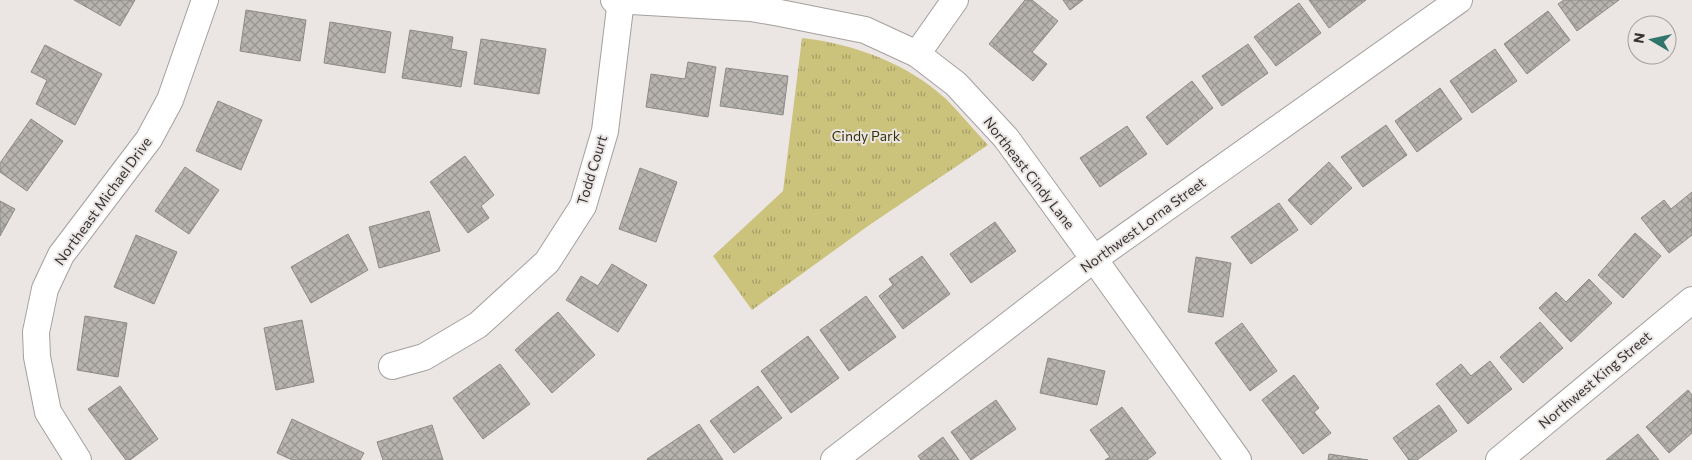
<svg xmlns="http://www.w3.org/2000/svg" width="1692" height="460" viewBox="0 0 1692 460" font-family="Commissioner,sans-serif">
<defs>
<pattern id="grass-tufts" width="24" height="20" patternUnits="userSpaceOnUse" patternTransform="scale(1.25)"><rect width="24" height="20" fill="#cbc37c"/><path d="M3 7l-1-3M5 7V3M7 7l1-3M15 17l-1-3M17 17v-4M19 17l1-3" fill="none" stroke="#a69f66"/></pattern>
<pattern id="building-cross-hatch" width="8" height="8" patternUnits="userSpaceOnUse" patternTransform="scale(1.25)"><rect width="8" height="8" fill="#b7b4b0"/><path d="M0 0l8 8M0 8l8-8" fill="none" stroke="#969390"/></pattern>
</defs>
<rect width="100%" height="100%" fill="#ebe6e4"/>
<path fill="url(#grass-tufts)" d="M802,38C854,44 907,63 946,99C960,113 974,130 988,145L868,226L752,310L713,256L783,191Z"/>
<g fill="url(#building-cross-hatch)" stroke="#8c8a86">
<polygon points="74,0 135,0 120,26"/>
<polygon points="1025,0 1032,0 1058,21 1032,52 1047,64 1033,81 989,44"/>
<polygon points="1063,0 1083,0 1070,10"/>
<polygon points="1309,0 1366,0 1329,28"/>
<polygon points="1564,0 1619,0 1577,31 1558,4"/>
<polygon points="1299,3 1321,33 1276,66 1254,37"/>
<polygon points="246,10 306,20 300,61 240,51"/>
<polygon points="1548,11 1570,40 1527,74 1504,44"/>
<polygon points="330,22 391,32 385,73 324,63"/>
<polygon points="410,30 453,37 451,49 467,52 461,87 402,78"/>
<polygon points="481,39 546,49 539,94 474,84"/>
<polygon points="1248,44 1268,73 1222,106 1202,76"/>
<polygon points="45,45 102,74 75,125 36,104 47,80 31,72"/>
<polygon points="1495,49 1517,81 1472,113 1450,81"/>
<polygon points="688,62 716,67 708,117 646,107 651,74 685,79"/>
<polygon points="726,68 788,76 783,115 720,106"/>
<polygon points="1192,81 1213,108 1167,145 1146,117"/>
<polygon points="1440,88 1462,119 1417,152 1395,121"/>
<polygon points="218,101 262,120 241,170 196,151"/>
<polygon points="31,119 63,141 27,191 0,172 0,163"/>
<polygon points="1386,125 1407,155 1363,187 1341,157"/>
<polygon points="1127,126 1147,154 1100,187 1080,158"/>
<polygon points="465,156 494,195 481,206 489,218 468,233 430,182"/>
<polygon points="1329,162 1352,188 1311,225 1288,200"/>
<polygon points="185,167 219,190 189,234 155,211"/>
<polygon points="640,168 677,182 656,242 619,229"/>
<polygon points="1692,192 1692,235 1669,253 1641,218 1664,200 1671,209"/>
<polygon points="0,201 15,209 0,236"/>
<polygon points="1279,203 1298,230 1251,264 1231,237"/>
<polygon points="429,211 440,251 379,268 369,227"/>
<polygon points="995,222 1016,251 971,283 950,254"/>
<polygon points="1635,233 1661,256 1623,298 1598,275"/>
<polygon points="348,234 368,270 311,303 291,267"/>
<polygon points="136,235 177,252 154,304 114,287"/>
<polygon points="922,256 950,294 903,329 879,296 893,285 889,279"/>
<polygon points="1196,257 1231,263 1223,317 1188,312"/>
<polygon points="612,264 647,285 618,332 566,300 581,276 598,286"/>
<polygon points="1589,279 1612,303 1571,342 1539,308 1556,292 1566,302"/>
<polygon points="866,296 896,337 849,371 820,330"/>
<polygon points="558,312 595,355 552,393 515,350"/>
<polygon points="85,316 127,323 118,377 77,370"/>
<polygon points="302,320 314,382 276,390 264,328"/>
<polygon points="1540,322 1563,348 1523,383 1500,357"/>
<polygon points="1242,323 1277,371 1250,391 1215,343"/>
<polygon points="808,336 839,378 791,413 761,371"/>
<polygon points="1048,358 1105,371 1097,405 1040,393"/>
<polygon points="1490,361 1512,389 1468,424 1436,384 1461,364 1471,376"/>
<polygon points="500,364 530,404 483,439 453,398"/>
<polygon points="1294,375 1319,408 1314,412 1331,433 1303,454 1262,400"/>
<polygon points="120,386 158,439 130,460 126,460 88,409"/>
<polygon points="758,386 782,418 734,453 710,421"/>
<polygon points="1688,390 1692,395 1692,433 1669,453 1646,427"/>
<polygon points="996,400 1016,429 971,460 951,432"/>
<polygon points="1439,405 1457,431 1417,460 1409,460 1393,438"/>
<polygon points="1122,407 1156,453 1147,460 1105,460 1110,457 1090,430"/>
<polygon points="292,419 364,453 360,460 292,460 277,453"/>
<polygon points="699,424 723,460 648,460 647,459"/>
<polygon points="432,425 443,460 383,460 377,442"/>
<polygon points="1638,434 1659,460 1606,460"/>
<polygon points="943,437 959,460 921,460 918,456"/>
<polygon points="1329,454 1368,460 1328,460"/>
</g>
<g fill="none" stroke-linecap="round" stroke-linejoin="round">
<g stroke="#a5a09e" stroke-width="28">
<g id="minor">
<polyline points="614,0 751,8 780,13 865,30 917,54 956,84 1006,138 1094,259 1238,460"/>
<polyline points="917,54 955,0"/>
<polyline points="392,366 424,357 478,325 547,262 583,206 605,131 621,0"/>
<polyline points="78,460 48,412 37,357 36,332 45,289 61,255 149,139 170,100 205,0"/>
<polyline points="834,460 1094,259 1459,0"/>
<polyline points="1499,460 1692,300"/>
</g>
</g>
<use href="#minor" stroke="#fff" stroke-width="26"/>
</g>
<g text-anchor="middle" stroke-width="4" stroke-linejoin="round" paint-order="stroke">
<g font-size="14" fill="#36320a" stroke="#ebe6e4">
<text x="866" y="141">Cindy Park</text>
</g>
<g font-size="14" fill="#363433" stroke="#ebe6e4">
<text transform="translate(592 170) rotate(-73)" y="5">Todd Court</text>
<text transform="translate(1029 173) rotate(52)" y="5">Northeast Cindy Lane</text>
<text transform="translate(103 201) rotate(-54)" y="5">Northeast Michael Drive</text>
<text transform="translate(1143 225) rotate(-36)" y="5">Northwest Lorna Street</text>
<text transform="translate(1595 380) rotate(-40)" y="5">Northwest King Street</text>
</g>
</g>
<g transform="translate(1652 40) rotate(279)"><circle r="24" fill="#ebe6e4" stroke="#a39f9d"/>
<path d="M0-4L9 19L0 12L-9 19Z" fill="#307569"/>
<text y="-8" font-size="14" font-weight="bold" text-anchor="middle" fill="#363433">N</text>
</g>
</svg>
